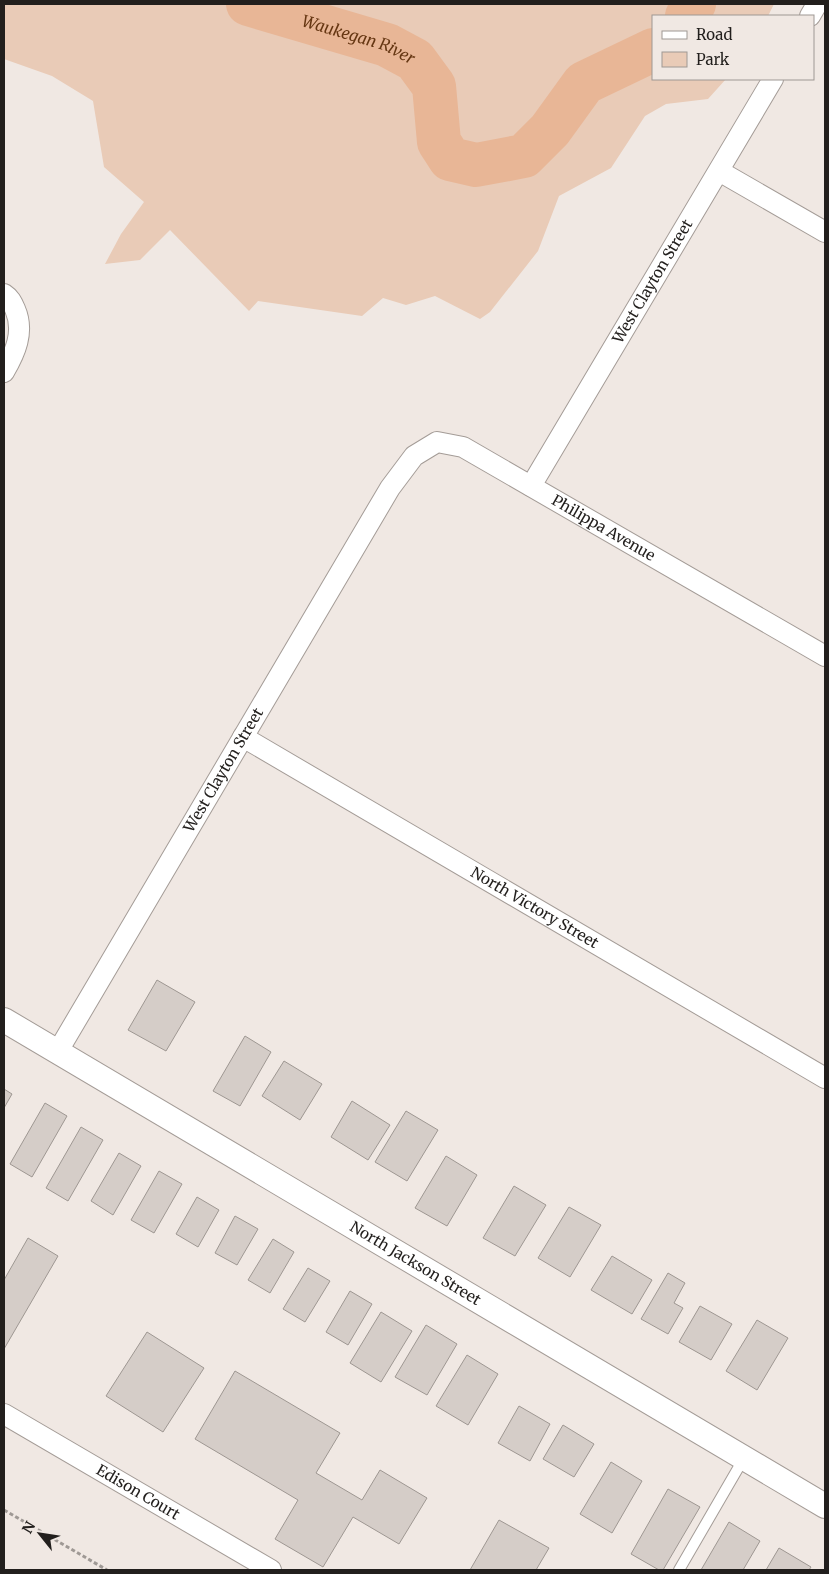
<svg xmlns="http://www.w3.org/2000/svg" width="829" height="1574" viewBox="0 0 829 1574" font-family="Merriweather,serif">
<rect width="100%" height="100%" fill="#f0e8e3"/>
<polygon fill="#e9cbb7" points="4,4 774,4 768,16 653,16 653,79 726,79 708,99 666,104 645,116 611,168 559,196 538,251 490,312 480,319 435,296 406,305 383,298 362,316 258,301 249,311 170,230 140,260 105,264 121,234 144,202 104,167 93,101 52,76 4,59"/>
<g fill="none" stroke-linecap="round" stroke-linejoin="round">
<g stroke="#e8b696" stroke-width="44">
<path id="s1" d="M248,4L387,45L415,60L434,86L439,142L450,159L476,165L524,156L550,130L584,83L653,50"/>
<polyline points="687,16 694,4"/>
</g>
</g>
<g fill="#d5cdc8" stroke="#9e9792">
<polygon points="157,980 195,1002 166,1051 128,1030"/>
<polygon points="245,1036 271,1052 240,1106 213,1091"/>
<polygon points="284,1061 322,1084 300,1120 262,1096"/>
<polygon points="4,1089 12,1094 4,1108"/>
<polygon points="352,1101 390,1125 368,1160 331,1137"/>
<polygon points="45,1103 67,1116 32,1177 10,1164"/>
<polygon points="406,1111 438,1130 407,1181 375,1162"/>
<polygon points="81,1127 103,1140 68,1201 46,1188"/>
<polygon points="119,1153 141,1166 113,1215 91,1201"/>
<polygon points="446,1156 477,1175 447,1226 415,1208"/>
<polygon points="159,1171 182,1184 154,1233 131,1220"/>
<polygon points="514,1186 546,1205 515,1256 483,1238"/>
<polygon points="197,1197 219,1210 198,1247 176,1234"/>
<polygon points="569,1207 601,1225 570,1277 538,1258"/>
<polygon points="235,1216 258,1229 237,1265 215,1253"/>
<polygon points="28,1238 58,1256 4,1349 4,1280"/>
<polygon points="273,1239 294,1252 270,1293 248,1280"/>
<polygon points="612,1256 652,1280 632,1314 591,1290"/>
<polygon points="308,1268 330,1281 305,1322 283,1309"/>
<polygon points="668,1273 685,1283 674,1303 683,1308 668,1334 641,1319"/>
<polygon points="350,1291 372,1304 348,1345 326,1332"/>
<polygon points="700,1306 732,1324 711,1360 679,1342"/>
<polygon points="381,1312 412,1331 381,1382 350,1363"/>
<polygon points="757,1320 788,1338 757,1390 726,1371"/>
<polygon points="426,1325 457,1344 427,1395 395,1377"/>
<polygon points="147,1332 204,1368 163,1432 106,1396"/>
<polygon points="467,1355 498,1374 468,1425 436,1406"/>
<polygon points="235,1371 340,1433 316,1473 362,1500 380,1470 427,1498 399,1544 353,1517 323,1567 275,1539 298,1500 195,1439"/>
<polygon points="519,1406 550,1424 530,1461 498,1443"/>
<polygon points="563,1425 594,1444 574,1477 543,1459"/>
<polygon points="611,1462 642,1481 612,1533 580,1514"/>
<polygon points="668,1489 700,1507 663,1570 659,1570 631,1554"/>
<polygon points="499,1520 549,1548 536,1570 470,1570"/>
<polygon points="729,1522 760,1541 743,1570 701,1570"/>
<polygon points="779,1548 811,1567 809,1570 766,1570"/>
</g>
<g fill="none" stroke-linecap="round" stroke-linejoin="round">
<g stroke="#a49c97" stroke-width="12">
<polyline id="service" points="679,1570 744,1458"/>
</g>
<g stroke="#a49c97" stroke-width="22">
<g id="minor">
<polyline points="810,16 817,4"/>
<polyline points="719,171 825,232"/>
<path d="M4,294C10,298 12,302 15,309C25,332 15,353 4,372"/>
<path id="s2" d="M531,486L773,79"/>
<path id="s3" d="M243,737L825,1078"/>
<path id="s4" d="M58,1051L390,488L414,456L437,442L463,447L825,656"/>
<path id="s5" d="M4,1414L271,1570"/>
</g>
</g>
<g stroke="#a49c97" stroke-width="26">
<g id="tertiary">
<path id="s6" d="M4,1020L825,1506"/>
</g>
</g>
<polyline stroke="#9f9995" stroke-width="3" stroke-dasharray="4 2.5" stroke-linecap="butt" points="4,1510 107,1570"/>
<use href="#service" stroke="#fff" stroke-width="10"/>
<use href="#minor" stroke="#fff" stroke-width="20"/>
<use href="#tertiary" stroke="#fff" stroke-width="24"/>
</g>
<g text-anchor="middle" stroke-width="4.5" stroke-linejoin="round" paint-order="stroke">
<g font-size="15" fill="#221f1d" stroke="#f0e8e3">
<text dy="5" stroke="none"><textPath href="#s2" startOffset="238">West Clayton Street</textPath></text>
<text dy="5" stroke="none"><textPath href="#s4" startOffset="909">Philippa Avenue</textPath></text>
<text dy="5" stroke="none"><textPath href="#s4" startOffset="326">West Clayton Street</textPath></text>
<text dy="5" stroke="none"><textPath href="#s3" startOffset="338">North Victory Street</textPath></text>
<text dy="5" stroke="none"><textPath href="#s6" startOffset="478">North Jackson Street</textPath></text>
<text dy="5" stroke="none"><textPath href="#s5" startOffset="155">Edison Court</textPath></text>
</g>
<g font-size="16" font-style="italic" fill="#663713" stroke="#f0e8e3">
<text dy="6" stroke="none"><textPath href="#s1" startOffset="116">Waukegan River</textPath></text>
</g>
</g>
<rect width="829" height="1574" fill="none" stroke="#221f1d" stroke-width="10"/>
<rect x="652" y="15" width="162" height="65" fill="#f0e8e3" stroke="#9e9894"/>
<rect x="662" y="31" width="25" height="8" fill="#ffffff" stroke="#9e9894"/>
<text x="696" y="40" font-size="15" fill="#221f1d">Road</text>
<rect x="662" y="52" width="25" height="15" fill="#e9cbb7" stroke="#9e9894"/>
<text x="696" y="65" font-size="15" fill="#221f1d">Park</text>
<g transform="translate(40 1534) rotate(300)" stroke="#f0e8e3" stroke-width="4" paint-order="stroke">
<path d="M0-4L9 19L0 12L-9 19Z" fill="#221f1d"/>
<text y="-8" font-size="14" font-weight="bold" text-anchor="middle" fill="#221f1d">N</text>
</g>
</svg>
